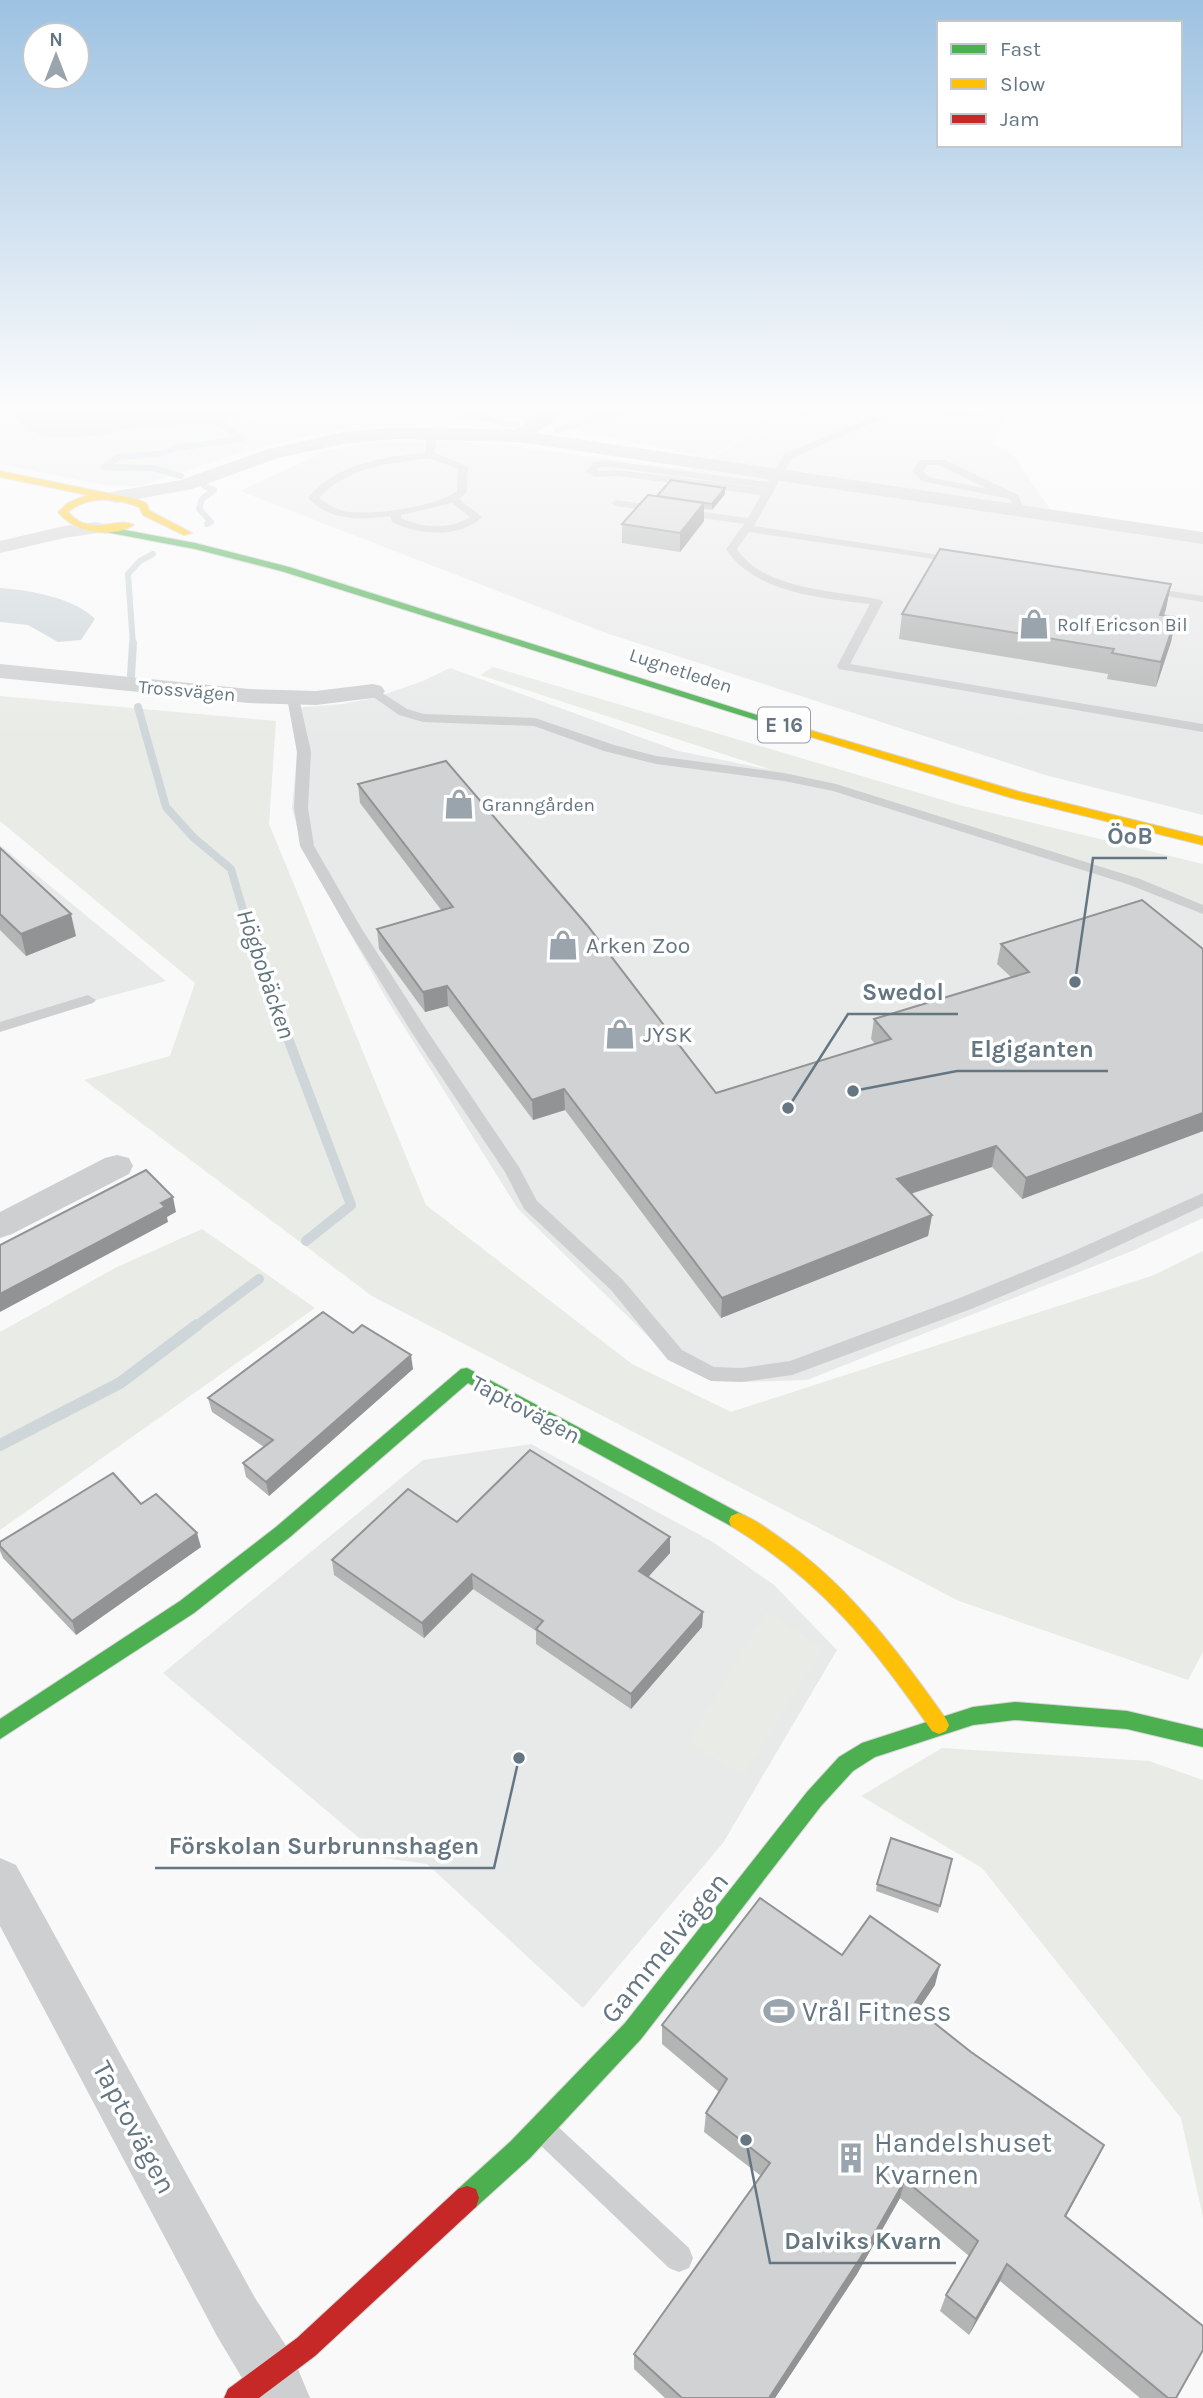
<svg xmlns="http://www.w3.org/2000/svg" width="1203" height="2398" viewBox="0 0 1203 2398" font-family="Karla,sans-serif">
<rect width="100%" height="100%" fill="#f9f9f9"/>
<g fill="#e8e9e9">
<polygon points="851,403 906,403 1005,417 992,444 1014,457 1058,521 1203,542 1203,815 1045,775 606,633 240,491 328,450 377,442 461,441 511,446 691,470 769,423 825,405"/>
<polygon points="450,668 678,751 841,784 1203,900 1203,1218 1132,1251 807,1380 743,1382 711,1377 666,1354 518,1209 386,998 303,849 292,808 297,754 292,708 343,704 374,698 423,681"/>
<polygon points="0,845 166,981 0,1026"/>
<polygon points="531,1444 713,1542 774,1585 837,1650 723,1843 583,2008 427,1864 383,1858 163,1673 423,1460"/>
</g>
<g fill="#e8ebe6">
<path d="M276,403H851C797,406 754,431 708,458L511,417L328,431L239,453L140,486H108L0,464V406L29,431L54,438L96,436L140,427L221,424Z"/>
<polygon points="493,667 963,806 1203,864 1203,910 480,675"/>
<polygon points="0,696 276,721 269,824 426,1205 632,1364 731,1412 1154,1275 1203,1251 1203,1652 1188,1680 959,1601 372,1296 84,1080 170,1056 195,983 0,821"/>
<polygon points="202,1229 315,1308 0,1530 0,1332 115,1268"/>
<polygon points="766,1611 823,1648 743,1776 688,1742"/>
<polygon points="942,1748 1149,1761 1203,1780 1203,2217 1181,2118 982,1868 861,1796"/>
</g>
<g fill="#ced6d9">
<polygon points="0,403 276,403 221,424 140,427 96,436 54,438 29,431"/>
<path d="M0,588C29,590 75,598 95,619L81,640L58,642L28,625L0,622Z"/>
</g>
<g fill="none" stroke-linecap="round" stroke-linejoin="round">
<g stroke="#ced6d9" stroke-width="6">
<polyline points="429,403 507,424 517,424"/>
<polyline points="557,430 602,416 669,403"/>
<polyline points="181,476 153,468 104,467 118,457 159,454 176,448 242,439 221,424 210,421"/>
<polyline points="204,486 214,490 202,499 199,509 211,522 207,524"/>
<polyline points="133,645 128,574 140,561 153,554"/>
</g>
<g stroke="#ced6d9" stroke-width="8">
<polyline points="131,676 133,643"/>
<polyline points="138,707 166,807 193,837 231,869 254,948"/>
</g>
<g stroke="#ced6d9" stroke-width="10">
<polyline points="253,946 351,1205 306,1241"/>
<polyline points="195,1327 259,1279"/>
</g>
<polyline stroke="#ced6d9" stroke-width="12" points="0,1445 120,1383 197,1325"/>
<g stroke="#d5d6d7" stroke-width="2">
<g id="fast">
<polygon points="103,526 195,543 289,567 795,727 785,729 281,571 195,549 100,531 100,527"/>
<polygon points="467,1368 745,1516 747,1521 745,1526 738,1529 731,1526 468,1383 290,1537 194,1613 0,1739 0,1719 180,1601 276,1527 461,1369"/>
<polygon points="1015,1702 1127,1711 1203,1729 1203,1747 1127,1729 1015,1720 973,1725 875,1757 853,1771 821,1806 641,2039 529,2159 476,2207 467,2210 458,2207 455,2198 458,2189 511,2141 625,2023 807,1792 839,1757 862,1743 973,1707"/>
</g>
</g>
<g stroke="#d5d6d7" stroke-width="2">
<g id="slow">
<path d="M0,471L136,499L146,503L150,511L192,533L184,535L143,515L139,507C115,498 89,495 68,512C92,539 117,515 134,525C111,539 75,533 58,512L68,503L87,495L0,477Z"/>
<polygon points="789,724 1020,792 1203,837 1203,845 1012,798 785,729 785,725"/>
<path d="M738,1513C756,1519 773,1533 789,1544C853,1591 900,1654 946,1719L949,1725L946,1731L939,1734L932,1731C871,1644 824,1583 731,1526L729,1521L731,1516Z"/>
</g>
</g>
<g stroke="#d5d6d7" stroke-width="2">
<polygon id="jam" points="467,2186 476,2189 479,2198 476,2207 315,2356 259,2398 224,2398 228,2389 297,2338 458,2189"/>
</g>
<g fill="#cecfd0" fill-rule="evenodd">
<path d="M875,416L883,418L792,458L754,526L958,558L962,559V563L749,532L737,549C764,591 837,590 881,600L883,602L850,664L1203,724V732L839,669L837,666L870,604C822,598 754,593 726,549L744,524L616,506L611,503L616,500L748,518L761,495L618,476L595,477L586,472L593,462L610,461L768,482L784,454ZM600,467H610L765,488L618,470L597,471Z"/>
<path d="M432,429L437,432L435,453L468,467L467,492L459,499L482,517C460,539 418,535 392,522L390,516C361,520 329,521 308,498C336,463 384,457 425,453L427,432ZM429,458L458,469L457,491C436,507 375,515 349,512C337,510 328,505 319,498C347,467 390,463 429,458ZM452,503L470,517C450,530 422,528 401,518V515Z"/>
<path d="M920,460H945L1018,495L1025,511L1016,513L1010,499L921,481L912,471ZM927,465H939L988,489L928,477L923,471Z"/>
<polygon points="1145,587 1203,596 1203,602 1141,592 1139,590"/>
<polygon points="373,687 407,709 424,714 535,718 614,745 656,756 784,773 836,784 1140,879 1203,905 1203,914 1130,885 833,791 784,781 656,764 604,751 534,726 423,722 399,715 369,694 369,688"/>
<polygon points="293,694 299,698 311,752 308,808 314,846 360,926 428,1032 519,1167 537,1201 623,1280 682,1350 714,1367 742,1368 790,1361 957,1299 1065,1255 1203,1193 1203,1206 1077,1265 971,1309 792,1375 742,1382 711,1381 668,1360 611,1290 524,1209 505,1172 412,1033 346,926 300,846 294,808 297,752 287,698"/>
<polygon points="88,995 96,1000 93,1003 0,1032 0,1022"/>
<polygon points="546,2120 555,2124 689,2248 693,2258 689,2268 679,2272 669,2268 537,2142 533,2133 537,2124"/>
</g>
<g fill="#cecfd0" fill-rule="evenodd">
<polygon points="557,403 578,403 536,433 1203,532 1203,544 519,442 396,439 343,444 278,458 192,489 116,503 109,501 106,497 109,493 116,491 181,480 265,450 343,432 396,427 515,430"/>
<polygon points="97,522 104,524 107,528 104,532 64,538 0,553 0,541 64,526"/>
<polygon points="0,664 249,689 316,691 373,684 381,686 385,691 381,696 373,698 316,705 249,703 0,678"/>
<polygon points="117,1155 129,1158 133,1166 129,1174 12,1234 0,1238 0,1212 105,1158"/>
<polygon points="0,1858 16,1865 255,2298 292,2355 310,2398 254,2398 217,2336 0,1926"/>
</g>
<use href="#fast" fill="#4caf50" fill-rule="evenodd"/>
<use href="#slow" fill="#ffc107" fill-rule="evenodd"/>
<use href="#jam" fill="#c62828" fill-rule="evenodd"/>
</g>
<g fill="#b3b5b5">
<polygon points="725,488 725,494 712,510 704,509 704,521 680,552 622,543 622,524 657,496"/>
<polygon points="1171,584 1164,615 1176,617 1171,642 1156,687 1107,679 1108,674 899,639 902,614"/>
<polygon points="358,784 716,1093 875,1044 871,1039 874,1019 1011,977 997,964 1001,944 1203,949 1203,1131 1022,1199 992,1167 911,1194 932,1215 928,1236 721,1318 565,1110 533,1120 448,1006 425,1012 379,949 377,929 442,911 360,803"/>
<polygon points="0,848 76,936 26,956 0,930"/>
<polygon points="353,1333 413,1369 269,1496 246,1477 243,1463 264,1447 212,1412 208,1398"/>
<polygon points="141,1504 201,1547 76,1635 3,1558 0,1551 0,1542"/>
<polygon points="457,1522 670,1553 648,1577 703,1612 702,1627 631,1709 536,1644 536,1631 473,1589 424,1638 334,1575 332,1560"/>
<polygon points="877,1884 940,1906 938,1913 876,1891"/>
<polygon points="935,1985 918,2010 971,2052 1104,2145 1095,2163 1066,2216 1176,2398 1140,2398 1000,2281 969,2335 940,2311 946,2295 969,2256 900,2198 857,2274 775,2398 665,2398 634,2369 634,2354 761,2176 704,2132 706,2113 719,2092 662,2044 662,2025"/>
</g>
<g fill="#929394">
<polygon points="725,488 725,494 712,510 712,504"/>
<polygon points="704,503 704,521 680,552 680,533"/>
<polygon points="1171,584 1166,609 1155,640 1160,615"/>
<polygon points="1176,617 1171,642 1156,687 1161,662"/>
<polygon points="71,914 76,936 26,956 21,934"/>
<polygon points="447,986 448,1006 425,1012 423,992"/>
<polygon points="564,1089 565,1110 533,1120 532,1100"/>
<polygon points="1203,1113 1203,1131 1022,1199 1026,1178"/>
<polygon points="996,1146 992,1167 894,1199 897,1179"/>
<polygon points="173,1197 176,1212 167,1217 168,1222 0,1312 0,1294"/>
<polygon points="932,1215 928,1236 721,1318 722,1298"/>
<polygon points="411,1355 413,1369 269,1496 266,1482"/>
<polygon points="197,1533 201,1547 76,1635 72,1621"/>
<polygon points="670,1537 670,1553 639,1587 639,1571"/>
<polygon points="472,1574 473,1589 424,1638 422,1623"/>
<polygon points="703,1612 702,1627 631,1709 631,1694"/>
<polygon points="940,1965 935,1985 908,2025 913,2006"/>
<polygon points="1104,2145 1095,2163 1057,2233 1065,2216"/>
<polygon points="905,2180 900,2198 857,2274 775,2398 769,2398"/>
<polygon points="1007,2264 1000,2281 969,2335 976,2319"/>
</g>
<g fill="#d0d2d3" stroke="#929394" stroke-width="2">
<polygon points="671,480 725,488 712,504 657,496"/>
<polygon points="648,495 704,503 680,533 622,524"/>
<polygon points="940,549 1171,584 1160,615 1176,617 1161,662 1112,653 1114,649 902,614"/>
<polygon points="446,761 587,925 716,1093 891,1039 874,1019 1029,972 1001,944 1142,900 1203,949 1203,1113 1026,1178 996,1146 897,1179 932,1215 722,1298 564,1089 532,1100 447,986 423,992 377,929 453,907 358,784"/>
<polygon points="0,848 71,914 21,934 0,914"/>
<polygon points="146,1170 173,1197 161,1203 165,1207 0,1294 0,1245"/>
<polygon points="323,1312 353,1333 362,1325 411,1355 266,1482 243,1463 273,1440 208,1398"/>
<polygon points="530,1450 670,1537 639,1571 703,1612 631,1694 536,1629 543,1621 472,1574 422,1623 332,1560 408,1489 457,1522"/>
<polygon points="113,1473 141,1504 156,1494 197,1533 72,1621 0,1546 0,1542"/>
<polygon points="891,1838 952,1859 940,1906 877,1884"/>
<polygon points="760,1898 842,1955 870,1916 940,1965 913,2006 971,2052 1104,2145 1065,2216 1203,2326 1203,2350 1176,2398 1168,2398 1007,2264 976,2319 946,2295 978,2241 905,2180 861,2257 769,2398 682,2398 634,2354 770,2163 706,2113 727,2079 662,2025"/>
</g>
<linearGradient id="sky" x2="0" y2="1"><stop stop-color="#9dc2e2"/><stop offset="0.55" stop-color="#fcfcfc"/><stop offset="1" stop-color="#fcfcfc" stop-opacity="0"/></linearGradient>
<rect width="1203" height="739" fill="url(#sky)"/>
<defs>
<g id="shop-bare" transform="scale(2.415)"><path d="M-5-2.5h2.3a2.7 3.5 0 0 1 5.4 0H5L5.5 6h-11ZM-1.5-2.5h3a1.5 2.3 0 0 0-3 0Z" fill="#99a4ac" stroke="#fff" stroke-width="2.5" paint-order="stroke"/></g>
<g id="stadium-bare" transform="scale(2.415)"><path d="M0-5a6.5 5 0 1 0 0 10a6.5 5 0 1 0 0-10ZM-3.5-1.8h7v3.6h-7Z" fill="#99a4ac" stroke="#fff" stroke-width="2.5" paint-order="stroke"/></g>
<g id="building-bare" transform="scale(2.415)"><path d="M-4-6H4V6H1V3H-1V6H-4ZM-2.5-4.3h1.7v1.8h-1.7ZM.8-4.3h1.7v1.8H.8ZM-2.5-1h1.7V.8h-1.7ZM.8-1h1.7V.8H.8Z" fill="#99a4ac" stroke="#fff" stroke-width="2.5" paint-order="stroke"/></g>
</defs>
<g fill-rule="evenodd">
<use href="#shop-bare" x="1034" y="624"/>
<use href="#shop-bare" x="459" y="804"/>
<use href="#shop-bare" x="563" y="945"/>
<use href="#shop-bare" x="620" y="1034"/>
<use href="#stadium-bare" x="779" y="2011"/>
<use href="#building-bare" x="851" y="2158"/>
</g>
<g text-anchor="middle" stroke-width="7" stroke-linejoin="round" paint-order="stroke">
<g font-size="19" fill="#657683" stroke="#fff" text-anchor="start">
<text x="1057" y="631">Rolf Ericson Bil</text>
<text x="482" y="811">Granngården</text>
</g>
<g font-size="19" fill="#657683" stroke="#fff">
<text transform="translate(681 670) rotate(18)" y="7">Lugnetleden</text>
<text transform="translate(187 690) rotate(5)" y="7">Trossvägen</text>
</g>
<rect fill="#fff" stroke="#939fa8" stroke-width="2" x="758" y="707.5" width="52" height="35" rx="5"/>
<g font-size="21" font-weight="bold" fill="#657683">
<text x="784" y="732">E 16</text>
</g>
<g font-size="23" fill="#657683" stroke="#fff" text-anchor="start">
<text x="586" y="953">Arken Zoo</text>
<text x="643" y="1042">JYSK</text>
</g>
<g font-size="23" fill="#657683" stroke="#fff">
<text transform="translate(526 1409) rotate(28)" y="8">Taptovägen</text>
</g>
<g font-size="24" font-style="italic" fill="#60757c" stroke="#fff">
<text transform="translate(266 974) rotate(71)" y="8">Högbobäcken</text>
</g>
<g font-size="28" fill="#657683" stroke="#fff">
<text transform="translate(664 1947) rotate(-51)" y="10">Gammelvägen</text>
<text transform="translate(135 2127) rotate(62)" y="10">Taptovägen</text>
</g>
<g font-size="28" fill="#657683" stroke="#fff" text-anchor="start">
<text x="802" y="2021">Vrål Fitness</text>
<text x="874" y="2152">Handelshuset<tspan x="874" dy="32">Kvarnen</tspan></text>
</g>
</g>
<path fill="none" stroke="#657683" stroke-width="2.5" d="M1075 982L1093 858H1167M788 1108L848 1014H958M853 1091L957 1071H1108M519 1758L494 1868H155M746 2140L770 2263H956"/>
<g fill="#657683" stroke="#fff" stroke-width="2.5">
<circle cx="1075" cy="982" r="7"/>
<circle cx="788" cy="1108" r="7"/>
<circle cx="853" cy="1091" r="7"/>
<circle cx="519" cy="1758" r="7"/>
<circle cx="746" cy="2140" r="7"/>
</g>
<g font-size="24" text-anchor="middle" font-weight="bold" fill="#657683" stroke="#fff" stroke-width="7" stroke-linejoin="round" paint-order="stroke">
<text x="1130" y="844">ÖoB</text>
<text x="903" y="1000">Swedol</text>
<text x="1032" y="1057">Elgiganten</text>
<text x="324" y="1854">Förskolan Surbrunnshagen</text>
<text x="863" y="2249">Dalviks Kvarn</text>
</g>
<rect x="937" y="21" width="245" height="126" fill="#ffffff" stroke="#c1c8cd" stroke-width="2"/>
<rect x="951" y="44" width="35" height="10" fill="#4caf50" stroke="#c1c8cd" stroke-width="2"/>
<text x="1000" y="56" font-size="21" fill="#657683">Fast</text>
<rect x="951" y="79" width="35" height="10" fill="#ffc107" stroke="#c1c8cd" stroke-width="2"/>
<text x="1000" y="91" font-size="21" fill="#657683">Slow</text>
<rect x="951" y="114" width="35" height="10" fill="#c62828" stroke="#c1c8cd" stroke-width="2"/>
<text x="1000" y="126" font-size="21" fill="#657683">Jam</text>
<g transform="translate(56 56)"><circle r="33" fill="#ffffff" stroke="#c1c8cd" stroke-width="2"/>
<path d="M0-5L12 26L0 18L-12 26Z" fill="#99a4ac"/>
<text y="-10" font-size="19" font-weight="bold" text-anchor="middle" fill="#657683">N</text>
</g>
</svg>
